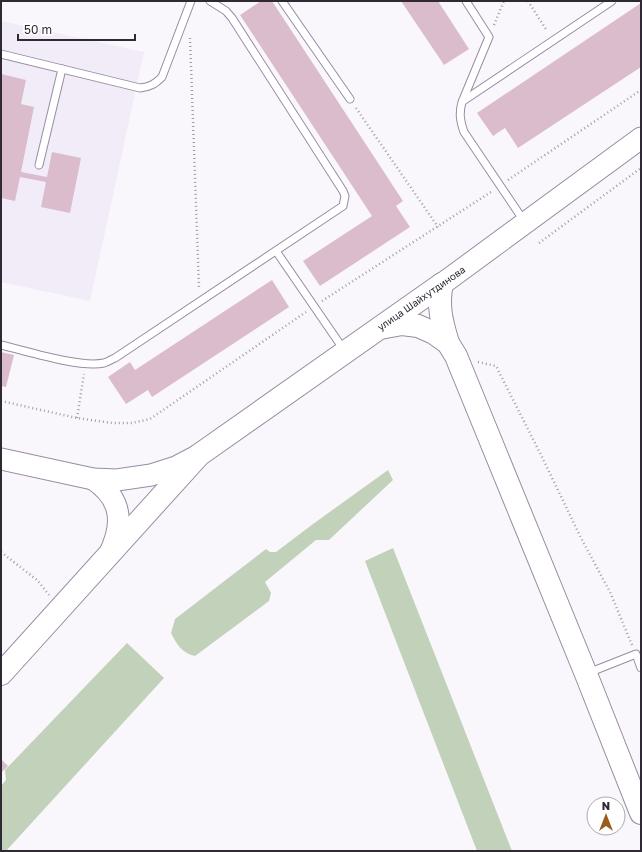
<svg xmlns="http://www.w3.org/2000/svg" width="642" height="852" viewBox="0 0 642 852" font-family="'Golos Text',sans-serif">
<rect width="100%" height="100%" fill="#faf7fc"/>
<polygon fill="#f2ebf8" points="1,21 144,52 90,301 1,282"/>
<g fill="#c2d2ba">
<path d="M388,470L393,480L329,540H316L265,582L271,593L269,601L195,656C182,653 177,645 171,633L175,619L266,549L270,552H276L313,524Z"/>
<polygon points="393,548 512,851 477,851 365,561"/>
<polygon points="127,643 164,678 6,851 1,851 1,786 6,780 5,770"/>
</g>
<g fill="#dbbccd">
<polygon points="261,1 272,1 403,201 396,206 410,227 320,286 303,261 372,216 240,15"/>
<polygon points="401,1 438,1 469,49 444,65"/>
<polygon points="641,3 641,67 518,148 505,128 493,136 477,113"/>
<polygon points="1,74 26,80 21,104 34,107 21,172 47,177 52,152 81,158 70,213 41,207 46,182 20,177 15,201 1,198"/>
<polygon points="272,280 289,307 152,397 148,390 126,404 108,377 130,362 135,370"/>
<polygon points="1,352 14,355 6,387 1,386"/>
<polygon points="1,759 8,766 1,773"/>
</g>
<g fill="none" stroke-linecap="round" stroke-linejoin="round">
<g stroke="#998ca3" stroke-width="9">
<g id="lane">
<polyline points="282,1 350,99"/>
<path d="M466,1L489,37L462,102C459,113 460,121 464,132L524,221"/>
<path d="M1,54L140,88C150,87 155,84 162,77L191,1"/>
<polyline points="463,101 612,1"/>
<polyline points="39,165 62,69"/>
<polyline points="276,251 344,350"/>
<path d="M1,345C27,351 79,368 104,363C108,362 112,359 115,358L343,206L345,196L343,191L232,18L226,11L210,1"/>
<polyline points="588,673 636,654 641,668"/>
</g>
</g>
<g stroke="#998ca3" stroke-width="23">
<g id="secondary">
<polyline points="442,284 641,138"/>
<polyline points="1,459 93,479 117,480 151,475 176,467 197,456"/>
<path d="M93,479C123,499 124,524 109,555"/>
</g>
</g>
<g stroke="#998ca3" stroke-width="24">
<g id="primary">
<path d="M442,284C437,305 442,323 448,343"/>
<polyline points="380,328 402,324 418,326 434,333 448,343 456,356 586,674 641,813"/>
<polyline points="1,674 199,455 442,284"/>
</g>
</g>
<g stroke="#a19da4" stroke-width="2.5" stroke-dasharray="1 3" stroke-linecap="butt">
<polyline points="528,1 547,31"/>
<polyline points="494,25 504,1"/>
<polyline points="190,38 199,288"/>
<polyline points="356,108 438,227"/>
<polyline points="508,180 641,90"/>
<polyline points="539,243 641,168"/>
<polyline points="322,301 491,192"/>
<polyline points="478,362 496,366 541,455 581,538 610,592 632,645"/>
<polyline points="1,401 77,418 112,423 132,423 150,419 306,312"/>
<polyline points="77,418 84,374"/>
<polyline points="1,552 37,580 49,595"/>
</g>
<use href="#lane" stroke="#fff" stroke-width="7"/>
<use href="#secondary" stroke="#fff" stroke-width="21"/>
<use href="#primary" stroke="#fff" stroke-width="22"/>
</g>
<g text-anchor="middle" stroke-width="4" stroke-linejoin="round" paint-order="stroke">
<g font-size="10" fill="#2e2933" stroke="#fff">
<text transform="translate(421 298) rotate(-35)" y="4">улица Шайхутдинова</text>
</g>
</g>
<rect width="642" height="852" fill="none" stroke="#2e2933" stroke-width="4"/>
<g transform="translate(606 816)"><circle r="19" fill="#ffffff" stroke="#aba9ad"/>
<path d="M0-3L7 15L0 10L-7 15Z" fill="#995d1f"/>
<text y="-6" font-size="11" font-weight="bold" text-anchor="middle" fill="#2e2933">N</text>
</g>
<path d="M18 34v6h117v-6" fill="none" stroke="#2e2933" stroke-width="2"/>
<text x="24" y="34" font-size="12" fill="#2e2933" stroke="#ffffff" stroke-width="3" paint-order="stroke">50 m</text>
</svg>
